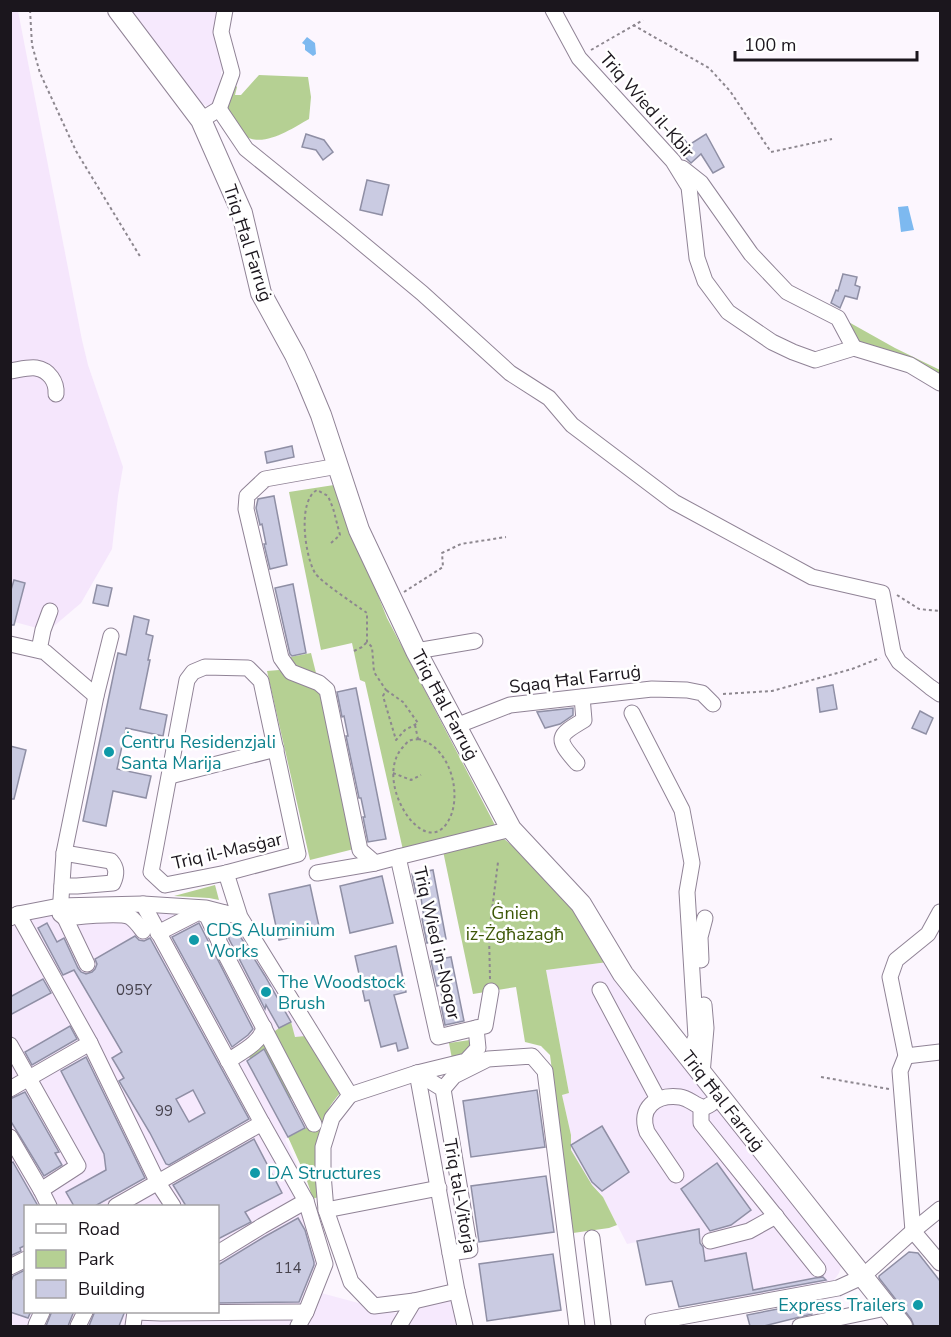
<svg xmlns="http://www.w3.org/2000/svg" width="951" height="1337" viewBox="0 0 951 1337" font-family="'Nunito Sans',sans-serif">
<rect width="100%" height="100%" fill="#fcf6fe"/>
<polygon fill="#f5e6fc" points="10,11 18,11 82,340 88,365 123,467 118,496 112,549 81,603 48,631 11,621"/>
<g fill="#f6e9fd" fill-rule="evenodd">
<polygon points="132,11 220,11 214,38 223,61 218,94 210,108 189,96"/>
<path d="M10,909L27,914L130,912L235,914L341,1092L330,1104L325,1114L322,1121L285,1139L313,1199L321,1293L396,1313L452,1299L456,1326H11ZM26,1206H218V1312H26Z"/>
<polygon points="608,962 842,1263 839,1273 831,1285 714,1305 699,1229 627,1244 602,1195 592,1185 571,1150 571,1135 562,1095 569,1093 546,970"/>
</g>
<g fill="#b5d093">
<path d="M259,75L308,77L311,97L309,119C291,129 263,149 243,135C236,131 231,124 225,118L226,96L235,85L237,87L235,95H241Z"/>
<polygon points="845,320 895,348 940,370 940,376 938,373 880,348 853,342"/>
<polygon points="334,485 387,618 497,829 403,850 365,682 360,680 352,643 321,650 289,492"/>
<polygon points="311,653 317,677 299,673 285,658"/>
<polygon points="279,670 298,682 321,692 354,849 310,860 267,671"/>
<polygon points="503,838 544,872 580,912 608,962 546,970 569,1093 562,1095 571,1135 571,1150 592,1185 603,1197 617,1225 609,1228 573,1233 550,1055 541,1046 525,1042 516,987 473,994 443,851"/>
<polygon points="215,885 219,900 209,898 174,896"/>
<path d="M291,1022L295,1037L306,1036L341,1092C311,1125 317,1156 318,1197L313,1199L305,1175L288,1137L308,1127L291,1098L273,1108L247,1052L279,1028Z"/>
<polygon points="470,1040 471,1053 453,1064 449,1043"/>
</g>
<g fill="#7db9f0">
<polygon points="307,37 315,43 316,54 313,56 305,50 305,45 302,43"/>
<polygon points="908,206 914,230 901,232 898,207"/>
</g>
<g fill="#cacbe2" stroke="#8f8fa5" stroke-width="1.5" fill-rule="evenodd">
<polygon points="306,134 324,140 333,152 323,160 316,150 302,147"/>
<polygon points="706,134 724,167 713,173 701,154 691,163 674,146 682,137 689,145"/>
<polygon points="367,180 389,185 382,215 360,210"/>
<polygon points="843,274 857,277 855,285 860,287 857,299 845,296 840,308 831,303 836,290 838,291"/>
<polygon points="292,446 294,457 267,463 265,452"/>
<polygon points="274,496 287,565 270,569 264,544 266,544 262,524 260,525 256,508 258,499"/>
<polygon points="14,580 25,583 14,625 10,625 10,593"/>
<polygon points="293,584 306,653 292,656 290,654 275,588"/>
<polygon points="97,585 112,588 108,606 93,603"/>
<polygon points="134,616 149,620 146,634 153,636 148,660 150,660 140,709 167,715 163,736 126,728 117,769 151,776 146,798 113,791 106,826 83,821 118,653 126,655"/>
<polygon points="833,685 837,709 820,712 817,688"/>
<polygon points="356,688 386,839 368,842 363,817 365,817 361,798 359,798 346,736 348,736 344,716 342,717 337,692"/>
<polygon points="573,708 573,715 560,724 545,728 537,712"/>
<polygon points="920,711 933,718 926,734 912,728"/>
<polygon points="10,746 26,750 14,799 10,799"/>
<polygon points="433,870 446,939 427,943 422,919 424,918 421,898 417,899 412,874"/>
<polygon points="382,876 393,923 350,933 340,886"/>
<polygon points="310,885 320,931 279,940 269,894"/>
<path d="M47,923L57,942L64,938L78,968L81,972L86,974L92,972L95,969L97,964L95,959L135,936L139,940L144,941L150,938L249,1119L169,1165L166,1164L150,1133L119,1081L124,1078L112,1058L122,1052L74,970L63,975L38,928ZM193,1090L205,1113L189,1122L176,1099Z"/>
<polygon points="199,923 253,1029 248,1035 232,1047 172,937"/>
<polygon points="235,928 265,976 291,1022 279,1028 266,1005 265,1009 229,939 228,932"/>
<polygon points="396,946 406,992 394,995 408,1048 398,1051 396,1043 381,1047 369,1000 365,1001 355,956"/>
<polygon points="451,957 464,1021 445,1025 441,1005 443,1005 440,985 437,986 431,961"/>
<polygon points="43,979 51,993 10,1015 10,997"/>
<polygon points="70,1026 77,1039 32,1065 25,1052"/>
<polygon points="264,1049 305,1128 288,1137 247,1061"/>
<polygon points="86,1057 145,1178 95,1206 74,1206 66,1192 106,1170 104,1154 61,1071"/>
<polygon points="537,1090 545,1147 471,1157 463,1101"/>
<polygon points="25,1092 59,1152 55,1153 62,1165 44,1176 10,1120 10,1099"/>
<polygon points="602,1126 629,1172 602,1191 592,1182 571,1145"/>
<polygon points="254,1139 282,1193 245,1212 251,1222 218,1239 218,1206 186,1206 173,1185"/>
<polygon points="13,1162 38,1206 26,1206 26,1245 20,1248 21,1251 10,1256 10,1164"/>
<polygon points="717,1163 751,1210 731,1225 710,1231 681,1189"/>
<polygon points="546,1176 554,1232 479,1242 471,1186"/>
<polygon points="298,1218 305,1230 314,1262 314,1265 299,1302 218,1303 218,1265 264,1237"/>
<polygon points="699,1229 700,1243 703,1247 705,1261 746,1253 753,1290 815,1278 823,1277 826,1280 679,1307 672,1281 646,1285 637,1241"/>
<polygon points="909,1252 918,1253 940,1281 940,1326 914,1326 911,1319 879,1278 879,1276"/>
<polygon points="553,1254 561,1310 487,1321 479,1264"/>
<polygon points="25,1270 26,1311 31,1311 28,1318 10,1312 10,1284 13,1276"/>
<polygon points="809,1303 812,1314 764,1326 750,1326 747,1315"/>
<polygon points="835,1303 836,1308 823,1311 822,1306"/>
<polygon points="52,1311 74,1311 68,1326 46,1326"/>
<polygon points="95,1311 125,1311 119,1326 89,1326"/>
</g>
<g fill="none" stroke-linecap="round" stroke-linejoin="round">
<g stroke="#908396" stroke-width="17">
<g id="minor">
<polyline points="553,10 579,58 673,161 689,187 697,258 705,281 728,312 772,342 793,352 815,360 854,348 910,365 940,383"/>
<polyline points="219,109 232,73 221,32 225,10"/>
<polyline points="201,120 219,109 246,149 345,229 422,293 510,373 549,398 572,425 674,502 812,577 882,593 893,652 899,662 930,687 940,694"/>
<polyline points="682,168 701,183 751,254 787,292 838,318 854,348"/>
<path d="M10,371C18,370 28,367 36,368C49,370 57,382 56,394"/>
<polyline points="338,466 265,479 247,496 246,509 281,658 291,672 319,683 327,690 360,850 375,863 398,857 438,1037 476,1028 478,1048 466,1061 417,1073 350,1095"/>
<path d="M111,636L96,696L64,853L60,914L65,918C78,917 119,912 130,917C135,920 140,927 143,931"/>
<polyline points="10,644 45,652 96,696"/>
<polyline points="39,650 43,630 50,611"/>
<polyline points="416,651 475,641"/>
<polygon points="205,667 248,668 261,681 298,854 226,873 165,885 151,872 187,680 193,672"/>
<polyline points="632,713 682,810 692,863 687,892 696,1037 688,1056"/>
<polyline points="456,726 510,705 652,689 687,690 702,693 713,704"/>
<path d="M577,763C555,738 557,736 584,720L582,697"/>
<polyline points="170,776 276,749"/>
<polyline points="398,857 511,829"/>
<polyline points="226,873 240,917 350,1095"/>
<polyline points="317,873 375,863"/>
<path d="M62,886H77L113,883C117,874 117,868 111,861L64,853"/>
<polyline points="143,904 262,1123"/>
<polyline points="940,912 928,934 896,960 890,977 906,1056 900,1071 913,1231 940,1263"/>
<polyline points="225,913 218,931 219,942 314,1124"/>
<polyline points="18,914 90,1043 158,1183 173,1206"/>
<polyline points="10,918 18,914 59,906 143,904 206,908 233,915"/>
<polyline points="65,918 87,964"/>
<polyline points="158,933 199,912 207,916 218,939"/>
<polyline points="701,960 700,937 705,918"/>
<polyline points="600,990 658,1099"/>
<polyline points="476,1028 485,1026 491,991"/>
<polyline points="10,1045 78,1166 41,1190"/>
<polyline points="906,1056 940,1052"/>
<path d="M228,1061C241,1052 261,1043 264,1027"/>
<polyline points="417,1073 457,1291 465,1326"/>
<polyline points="417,1073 443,1089 470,1250 450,1253"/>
<polyline points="702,1074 706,1028 704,1005"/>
<polyline points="10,1089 90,1043"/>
<polyline points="443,1089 454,1076 488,1059 532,1056 545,1071 577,1326"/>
<polyline points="350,1095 332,1118 323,1147 323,1174 326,1210 351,1282 374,1306 414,1301 457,1291"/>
<polyline points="701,1107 701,1123 818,1269"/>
<polyline points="10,1137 41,1190 49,1206"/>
<path d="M676,1175L647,1132C638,1108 656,1094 680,1097C688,1098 695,1105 702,1107C706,1108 707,1106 711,1104"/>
<polyline points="116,1206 262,1123 306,1201 325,1264 306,1312 298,1326"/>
<polyline points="326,1210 439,1188"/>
<polyline points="592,1238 603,1326"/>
<polyline points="710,1241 749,1231 776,1216"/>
<polyline points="218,1253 262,1226 306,1201"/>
<polyline points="10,1267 26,1259"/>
<polyline points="135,1312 161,1313 306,1312"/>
<polyline points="653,1322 838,1288 862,1277 913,1231 940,1209"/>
<polyline points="36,1325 42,1312"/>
<polyline points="78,1326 85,1312"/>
<polyline points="133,1326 135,1312"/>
<polyline points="399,1326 414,1301"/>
<polyline points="800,1326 886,1308"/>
</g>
</g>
<g stroke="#908396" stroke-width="22">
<polyline id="major" points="118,10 201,120 242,213 261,293 295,355 306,379 321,415 359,530 416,651 511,829 581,904 623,974 902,1326"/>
</g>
<g stroke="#8d878f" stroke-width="2" stroke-dasharray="3 3" stroke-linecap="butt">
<polyline points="30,10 32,45 40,73 76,151 141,258"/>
<polyline points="633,25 709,68 730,91 771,152 832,139"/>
<polyline points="591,50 643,20"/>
<path d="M331,543L340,535L333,508L328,496L317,490C297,501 305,556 315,573C321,582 356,605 367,613V642L372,647L374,672L386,690L383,696L396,740L405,730L418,723L403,702L386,690"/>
<polyline points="404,592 443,567 442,553 461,544 506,537"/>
<polyline points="897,595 919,609 940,611"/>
<polyline points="354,651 362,647 367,642"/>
<polyline points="723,694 772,691 852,669 880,658"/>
<polyline points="415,725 418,739"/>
<path d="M418,739C451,746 464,798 447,823C423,860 372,780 403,747C405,745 407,742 409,741C412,739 415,740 418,739Z"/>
<polyline points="393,773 411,780 421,775"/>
<polyline points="490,979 489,934 498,862"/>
<polyline points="821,1077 889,1089"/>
</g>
<use href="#minor" stroke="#fff" stroke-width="15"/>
<use href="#major" stroke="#fff" stroke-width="20"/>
</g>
<g fill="#0f9aa8" stroke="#fff" stroke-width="2">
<circle cx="109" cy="752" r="6"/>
<circle cx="194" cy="940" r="6"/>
<circle cx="266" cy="992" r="6"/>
<circle cx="255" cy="1173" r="6"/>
<circle cx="918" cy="1305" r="6"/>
</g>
<g text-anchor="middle" stroke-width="5" stroke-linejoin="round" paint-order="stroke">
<g font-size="15" fill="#47434e">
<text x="134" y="995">095Y</text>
<text x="164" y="1116">99</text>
<text x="288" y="1273">114</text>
</g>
<g font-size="18" fill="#1b161d" stroke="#fff">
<text transform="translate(647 105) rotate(49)" y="6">Triq Wied il-Kbir</text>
<text transform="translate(248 243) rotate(72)" y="6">Triq Ħal Farruġ</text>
<text transform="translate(575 679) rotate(-7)" y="6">Sqaq Ħal Farruġ</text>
<text transform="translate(445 705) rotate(62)" y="6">Triq Ħal Farruġ</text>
<text transform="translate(227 851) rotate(-13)" y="6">Triq il-Masġar</text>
<text transform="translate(437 943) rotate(77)" y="6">Triq Wied in-Noqor</text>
<text transform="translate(723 1101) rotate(52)" y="6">Triq Ħal Farruġ</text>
<text transform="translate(460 1196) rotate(80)" y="6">Triq tal-Vitorja</text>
</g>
<g font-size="18" fill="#0d838f" stroke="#fff" text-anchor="start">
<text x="121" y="748">Ċentru Residenzjali<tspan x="121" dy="21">Santa Marija</tspan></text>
<text x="206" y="936">CDS Aluminium<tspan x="206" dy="21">Works</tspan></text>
<text x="278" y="988">The Woodstock<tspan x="278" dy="21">Brush</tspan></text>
<text x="267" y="1179">DA Structures</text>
<text x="906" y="1311" text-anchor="end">Express Trailers</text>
</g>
<g font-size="18" fill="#3d5706" stroke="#fff">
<text x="515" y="919">Ġnien<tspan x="515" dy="21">iż-Żgħażagħ</tspan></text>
</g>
</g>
<rect width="951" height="1337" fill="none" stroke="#1b161d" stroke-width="24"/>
<rect x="24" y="1205" width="195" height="108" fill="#ffffff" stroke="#a4a2a5" stroke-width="1.5"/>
<rect x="36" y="1224" width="30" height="9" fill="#ffffff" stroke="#a4a2a5" stroke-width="1.5"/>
<text x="78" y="1235" font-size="18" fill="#1b161d">Road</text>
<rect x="36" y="1250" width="30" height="18" fill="#b5d093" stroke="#a4a2a5" stroke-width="1.5"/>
<text x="78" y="1265" font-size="18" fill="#1b161d">Park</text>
<rect x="36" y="1280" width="30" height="18" fill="#cacbe2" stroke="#a4a2a5" stroke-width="1.5"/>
<text x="78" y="1295" font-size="18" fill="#1b161d">Building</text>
<path d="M735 51v9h182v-9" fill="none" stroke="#1b161d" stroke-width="3"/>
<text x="744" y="51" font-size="18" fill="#1b161d" stroke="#ffffff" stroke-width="4.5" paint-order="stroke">100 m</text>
</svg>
